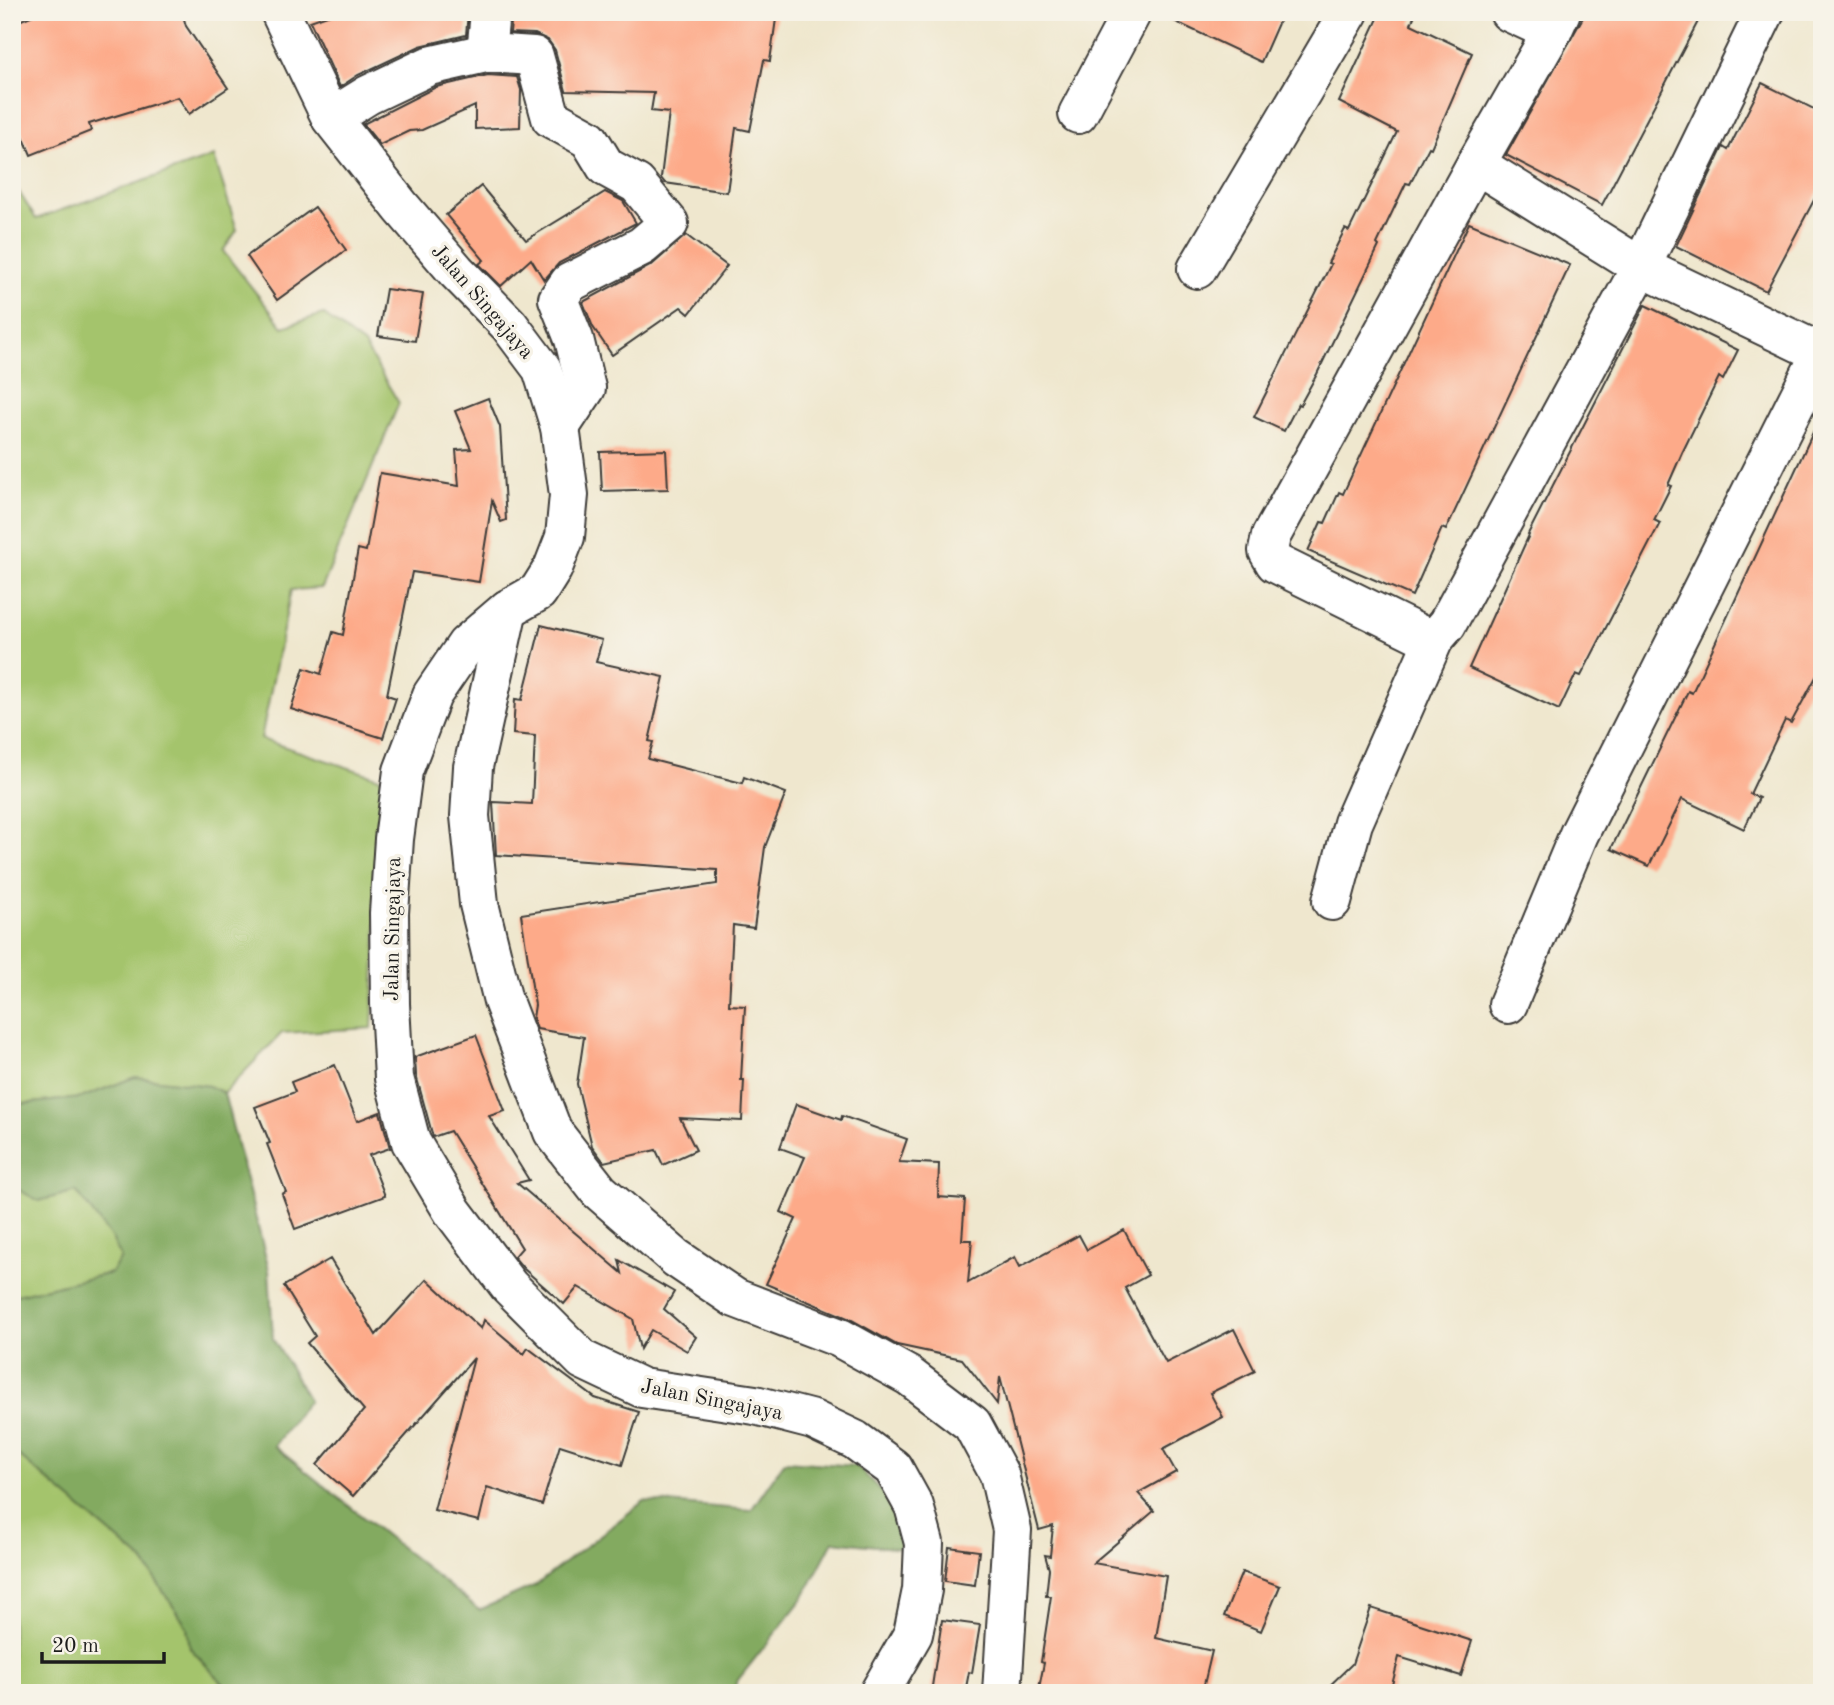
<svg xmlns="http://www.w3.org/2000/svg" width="1834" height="1705" viewBox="0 0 1834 1705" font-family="'Old Standard TT',serif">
<rect width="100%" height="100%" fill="#f7f3e8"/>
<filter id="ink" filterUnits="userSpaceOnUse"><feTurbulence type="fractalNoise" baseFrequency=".0143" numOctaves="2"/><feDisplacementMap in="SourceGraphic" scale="14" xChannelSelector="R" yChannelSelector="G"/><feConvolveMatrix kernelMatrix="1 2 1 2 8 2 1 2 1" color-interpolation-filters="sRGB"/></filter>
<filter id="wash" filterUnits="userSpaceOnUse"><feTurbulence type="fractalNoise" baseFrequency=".00686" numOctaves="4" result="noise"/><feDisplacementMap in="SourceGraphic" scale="28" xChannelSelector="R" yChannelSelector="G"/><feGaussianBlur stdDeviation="1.57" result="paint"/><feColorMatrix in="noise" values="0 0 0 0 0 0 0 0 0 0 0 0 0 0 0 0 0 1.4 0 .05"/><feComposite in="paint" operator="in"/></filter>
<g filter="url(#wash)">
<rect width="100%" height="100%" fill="#efe7ce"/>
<g fill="#a4c46c" stroke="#607044" stroke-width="2">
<polygon points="214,156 237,230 223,251 283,327 323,314 364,345 399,403 322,588 291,590 261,739 383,779 372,1028 282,1033 224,1093 209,1086 135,1077 81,1098 12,1105 12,181 36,219"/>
<polygon points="12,1186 39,1201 76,1191 113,1240 121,1258 111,1273 12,1296"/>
<polygon points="12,1450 143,1561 187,1627 190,1648 232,1693 12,1693"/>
</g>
<polygon fill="#83aa60" stroke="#50633e" stroke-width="2" points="135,1077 209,1086 224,1093 269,1270 273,1339 309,1400 274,1446 479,1610 536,1585 644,1501 751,1510 785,1461 857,1466 897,1508 902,1549 833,1541 803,1598 738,1680 732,1693 232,1693 190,1648 187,1627 143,1561 12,1450 12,1296 111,1273 121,1258 113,1240 76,1191 39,1201 12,1186 12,1105 81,1098"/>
<g id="blocks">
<g fill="#fdaa89">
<polygon points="40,12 182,12 186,26 228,88 189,114 178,97 89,124 91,131 31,155 12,110 12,24"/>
<polygon points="336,12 468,12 466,35 420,46 358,75 340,87 310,21"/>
<polygon points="512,12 777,12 770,61 764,60 750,131 736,128 727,192 665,183 661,178 669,113 651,111 654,93 566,91 555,50 548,40 535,34 510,33"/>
<polygon points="1155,12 1283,12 1261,62"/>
<polygon points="1381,12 1416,12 1411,24 1472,53 1431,148 1429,147 1410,184 1406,183 1377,244 1379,246 1317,374 1300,405 1298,404 1284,431 1254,417 1331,264 1328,263 1345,229 1349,231 1397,132 1339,102"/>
<polygon points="1586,12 1703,12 1602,205 1506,155"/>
<polygon points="488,75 517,77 521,90 520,127 475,129 475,106 422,130 409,131 380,145 363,124 436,87"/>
<polygon points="1762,83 1822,113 1822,185 1766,291 1676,246 1723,147 1728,150"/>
<polygon points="481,186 526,240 605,192 623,201 636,223 559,263 544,280 531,259 501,286 479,264 484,260 446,215"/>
<polygon points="315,207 346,250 277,300 247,256"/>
<polygon points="1469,223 1570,265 1446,530 1442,528 1412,596 1308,551 1321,522 1325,523 1339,492 1343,494"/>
<polygon points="686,235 727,266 689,314 681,307 612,355 593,327 583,302 652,265"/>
<polygon points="386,289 423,294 415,341 378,336"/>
<polygon points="1645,305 1738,350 1723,380 1719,377 1682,453 1668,485 1671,486 1654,520 1660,523 1581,676 1576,674 1559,710 1469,668 1529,535 1528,534"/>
<polygon points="488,398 500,427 506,520 501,522 492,501 479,582 412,572 387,695 396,698 383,738 291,709 304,668 321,674 333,632 343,635 358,549 366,551 380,473 459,486 456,450 471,449 455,411"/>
<polygon points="1822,413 1822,666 1791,723 1785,720 1750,794 1759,798 1744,829 1682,799 1649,866 1611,849 1688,691 1692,693"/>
<polygon points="666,450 668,489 602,491 600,452"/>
<polygon points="541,625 602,640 596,662 664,677 649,741 653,742 648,759 742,783 744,777 786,793 765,847 754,928 733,925 729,1005 745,1006 741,1080 744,1080 742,1121 680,1118 696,1150 663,1165 656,1150 604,1162 592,1146 577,1084 584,1037 537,1029 533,1018 535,1005 521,914 717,884 717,870 496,855 493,802 532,804 535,736 513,734 515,699 522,700"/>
<polygon points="476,1035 505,1111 489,1116 529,1180 517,1183 622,1273 619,1260 674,1292 664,1309 696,1337 687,1351 651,1330 640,1349 633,1319 578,1287 564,1304 524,1269 514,1257 522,1248 450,1131 433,1137 416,1075 415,1057"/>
<polygon points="335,1065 357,1121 380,1112 390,1148 369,1155 385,1196 295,1229 282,1194 286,1192 267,1144 270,1143 255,1107 295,1092 291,1082"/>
<polygon points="796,1104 841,1120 842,1116 907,1139 899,1162 939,1164 938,1197 965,1199 962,1240 972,1240 968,1283 1015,1257 1020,1267 1079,1235 1087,1250 1124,1230 1148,1275 1125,1288 1166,1363 1234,1329 1255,1371 1210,1393 1223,1417 1163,1449 1176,1472 1138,1493 1154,1511 1093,1563 1166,1576 1156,1638 1212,1651 1202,1693 1038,1693 1044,1663 1041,1662 1051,1596 1046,1596 1049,1569 1045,1555 1050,1556 1053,1526 1039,1530 1000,1377 997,1404 962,1359 897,1345 850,1319 766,1284 796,1219 781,1212 805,1157 780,1148"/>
<polygon points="330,1259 376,1335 427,1279 481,1329 484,1320 524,1354 528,1348 595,1398 639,1412 622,1465 560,1445 542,1505 487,1487 479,1521 434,1510 474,1358 353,1496 317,1465 364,1410 307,1343 315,1336 284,1286"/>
<polygon points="949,1547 979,1551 975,1585 945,1581"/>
<polygon points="1242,1572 1280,1586 1261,1631 1224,1616"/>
<polygon points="1371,1608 1472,1641 1461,1676 1399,1657 1390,1693 1322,1693 1352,1664"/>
<polygon points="942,1620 980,1625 972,1673 969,1672 965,1693 931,1693"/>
</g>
</g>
</g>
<g filter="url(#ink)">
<use href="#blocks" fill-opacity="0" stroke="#3c3a37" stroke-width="2"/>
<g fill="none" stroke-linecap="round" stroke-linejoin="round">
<g stroke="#3c3a37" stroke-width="42">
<g id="minor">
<polyline points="490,12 486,53 534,56 551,118 589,139 606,167 637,184 669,223 642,246 569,283 558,299 574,339 586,388 560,427"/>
<polyline points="1509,12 1552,32"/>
<polyline points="1078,114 1132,12"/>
<polyline points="331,118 368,95 429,66 486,53"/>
<polyline points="1476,164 1552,32 1561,12"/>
<polyline points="1197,269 1349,12"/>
<polyline points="508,609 473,767 470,816 479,904 503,1001 553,1132 599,1191 676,1258 735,1298 840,1338 909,1376 972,1424 999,1474 1012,1530 1002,1693"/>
<polyline points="1332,901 1353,823 1434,639"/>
<polyline points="1508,1004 1579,834 1821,353 1641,267 1447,624 1434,639 1421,635 1275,563 1268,551 1271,536 1476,164 1641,267 1765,12"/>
</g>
</g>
<g stroke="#3c3a37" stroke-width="42">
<polyline id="tertiary" points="280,12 331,118 401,207 456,271 509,325 542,369 560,427 569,495 565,537 553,568 538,592 508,609 466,645 432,695 403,771 394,839 389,913 390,1004 394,1078 411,1142 453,1212 509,1286 583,1360 642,1388 755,1405 813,1420 855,1440 893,1468 914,1506 924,1543 922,1590 913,1634 879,1693"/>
</g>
<use href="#minor" stroke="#fff" stroke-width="38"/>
<use href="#tertiary" stroke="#fff" stroke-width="38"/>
</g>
</g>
<g text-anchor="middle" stroke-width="7" stroke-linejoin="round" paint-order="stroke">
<g font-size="21" fill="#1c1c1c" stroke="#f7f3e8">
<text transform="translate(483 301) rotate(49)" y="7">Jalan Singajaya</text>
<text transform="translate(392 929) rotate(-89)" y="7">Jalan Singajaya</text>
<text transform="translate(712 1399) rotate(11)" y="7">Jalan Singajaya</text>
</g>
</g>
<rect width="1834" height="1705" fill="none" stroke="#f7f3e8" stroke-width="42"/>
<path d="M42 1652v10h122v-10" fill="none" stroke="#1c1c1c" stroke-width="3.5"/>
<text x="52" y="1652" font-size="21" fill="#1c1c1c" stroke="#f7f3e8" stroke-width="5" paint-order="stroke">20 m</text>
</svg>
